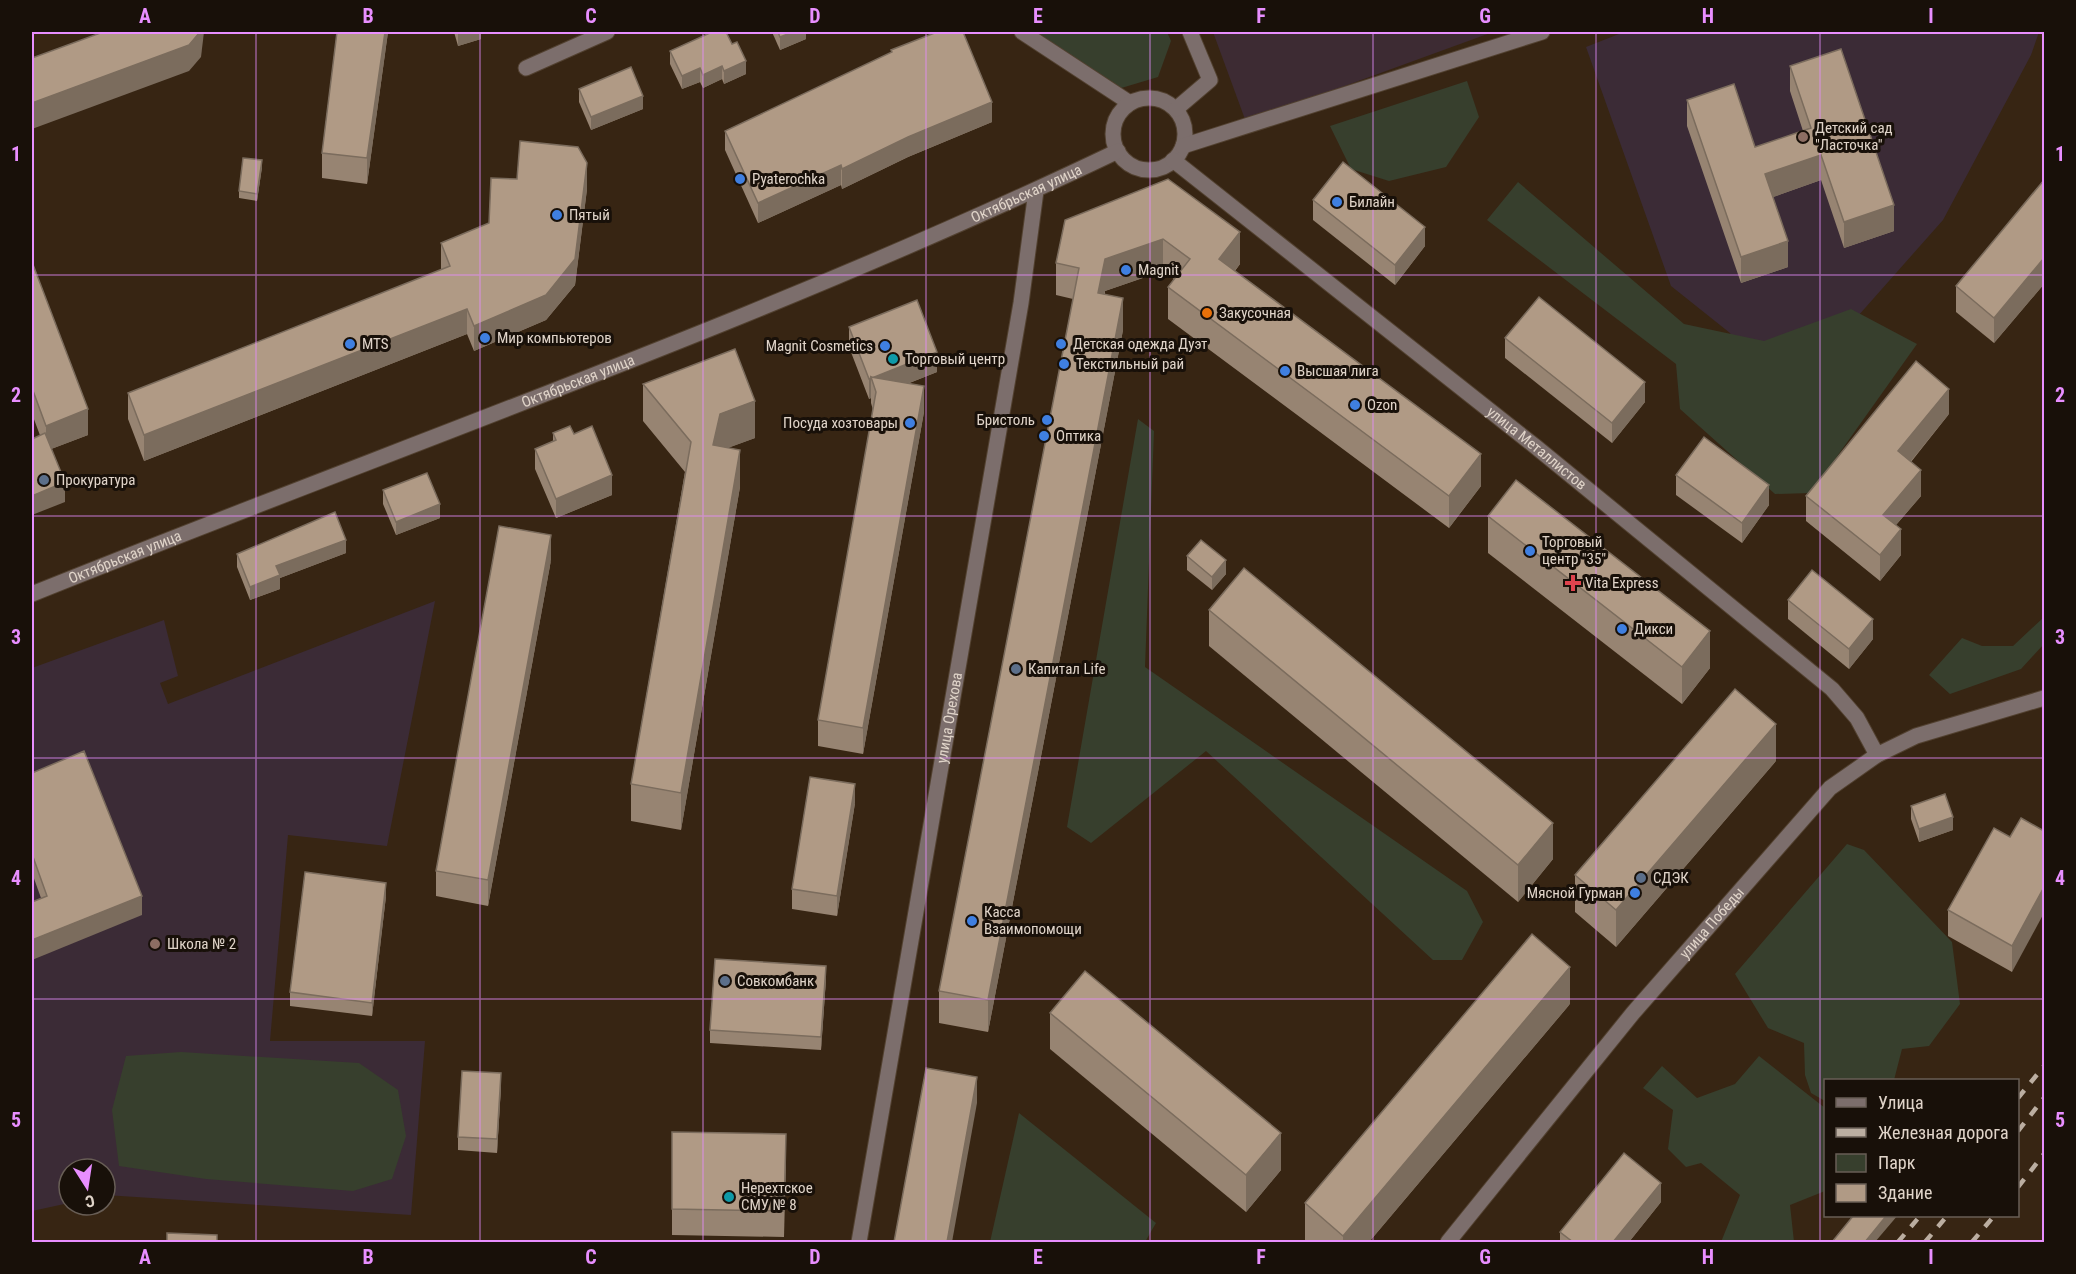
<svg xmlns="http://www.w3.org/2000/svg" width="2076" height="1274" viewBox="0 0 2076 1274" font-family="'Roboto Condensed',sans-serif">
<rect width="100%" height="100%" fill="#372513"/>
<polygon fill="#3d2b33" points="1213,32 1493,32 1246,122"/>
<g fill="#3b2b36">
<polygon points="1624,32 2039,32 2031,55 1943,220 1827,351 1741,359 1730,333 1671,286 1586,47"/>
<polygon points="435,601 387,846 288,835 270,1041 425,1041 411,1215 105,1195 105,1169 69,1169 69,1203 32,1211 32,668 164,620 178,676 160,683 168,704"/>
</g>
<g fill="#373f2d">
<polygon points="1030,32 1167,32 1171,41 1158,77 1118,89"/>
<polygon points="1467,81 1479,117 1446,167 1389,181 1351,169 1330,126"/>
<polygon points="1518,182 1684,324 1764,341 1851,309 1917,344 1811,493 1775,494 1680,409 1676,364 1487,220"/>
<polygon points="1138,419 1154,431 1145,667 1467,891 1483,922 1462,960 1433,960 1206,751 1091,843 1067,827"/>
<polygon points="2044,617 2044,644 2021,669 1950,694 1929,675 1962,638 1982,646 2013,646"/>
<polygon points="1847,844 1864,850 1952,942 1960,1004 1929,1046 1902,1049 1894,1080 1826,1080 1825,1101 1811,1093 1805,1075 1804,1043 1768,1028 1735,974"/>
<polygon points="181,1052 359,1063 398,1090 406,1136 392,1179 353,1191 206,1179 119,1166 112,1110 126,1056"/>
<polygon points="1759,1056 1825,1108 1825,1191 1790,1205 1794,1242 1721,1242 1740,1195 1701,1163 1686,1167 1668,1149 1673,1110 1643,1088 1662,1066 1697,1098 1735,1084"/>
<polygon points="1019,1113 1156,1223 1145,1242 990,1242"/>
</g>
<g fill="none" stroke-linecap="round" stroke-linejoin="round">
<g stroke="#524130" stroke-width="17">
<g id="minor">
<polyline points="1022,32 1130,103"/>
<polyline points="526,68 607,32"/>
<circle cx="1149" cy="134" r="36"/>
<polyline points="1176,109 1210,80 1190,32"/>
<polyline points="1183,146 1542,32"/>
<path id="s1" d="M1173,160L1536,447L1832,689L1857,718L1877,755"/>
<path id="s2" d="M32,594C394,448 765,320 1118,151"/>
<path id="s3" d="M859,1242L1021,303L1036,191"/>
<path id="s4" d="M1448,1242L1633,1013L1830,788L1877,755L1916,736L2044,698"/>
</g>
</g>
<use href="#minor" stroke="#7c6e6c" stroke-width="15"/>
<g stroke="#bbaea1" stroke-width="4.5" stroke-dasharray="10 10" stroke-linecap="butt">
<polyline points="2018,1098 2044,1066"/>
<polyline points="2018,1131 2044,1098"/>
<polyline points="2018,1187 2044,1154"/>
<polyline points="1898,1242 1920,1216"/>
<polyline points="1925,1242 1947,1216"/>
<polyline points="1972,1242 1994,1216"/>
</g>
</g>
<g fill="#978472">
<polygon points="337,32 388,32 367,184 322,178 322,153"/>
<polygon points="454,32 481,32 481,39 458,46"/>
<polygon points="712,32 746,74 724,84 722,79 703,88 700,82 682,89 670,64 670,51"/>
<polygon points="772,32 806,32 806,39 780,50"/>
<polygon points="891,50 992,122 908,157 842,189 841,185 758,223 725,150 725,131 891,53"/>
<polygon points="1790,66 1894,231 1844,248 1821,180 1773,197 1788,267 1741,283 1687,126 1687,100 1755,147 1803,131 1790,91"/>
<polygon points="579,89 643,109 591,130 579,102"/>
<polygon points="262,167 257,201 239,198 239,191"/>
<polygon points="1168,179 1240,264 1235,271 1481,486 1449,528 1168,319 1168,287 1174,279 1163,271 1105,291 1105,294 1123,330 988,1032 939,1023 939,991 1073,299 1056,295 1056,263"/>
<polygon points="2044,180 2044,284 1994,343 1956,312 1956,286"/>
<polygon points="587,189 575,285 546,320 474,351 467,334 144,461 128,419 128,393 441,270 441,243"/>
<polygon points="1313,200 1425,246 1395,285 1313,220"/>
<polygon points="32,262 88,435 51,449 65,502 32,414"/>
<polygon points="849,327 937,372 907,384 924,412 863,754 818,746 818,720 873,410 871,403 871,398 869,399 849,347"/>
<polygon points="1505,338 1645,402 1612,443 1505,358"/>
<polygon points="643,384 755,438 727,448 740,487 681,830 631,821 631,784 685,472 643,421"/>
<polygon points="1949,414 1911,462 1921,496 1896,525 1901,555 1880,581 1806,521 1806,496"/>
<polygon points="553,433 574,434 612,495 556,518 535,469 535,449 553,441"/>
<polygon points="1676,475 1769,505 1742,543 1676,495"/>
<polygon points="383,490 440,518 396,535 383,504"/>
<polygon points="1488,516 1710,668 1682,704 1488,553"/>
<polygon points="346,553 280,578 280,589 250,600 237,567 237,554"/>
<polygon points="1187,556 1226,574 1212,590 1187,570"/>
<polygon points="551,560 488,906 436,896 436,871"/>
<polygon points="1788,600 1873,639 1849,669 1788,619"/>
<polygon points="1209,610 1553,859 1518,902 1209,646"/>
<polygon points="1776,761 1616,947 1575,912 1575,875"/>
<polygon points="32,773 142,915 41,898 32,873"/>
<polygon points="855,803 837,916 792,909 792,889"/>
<polygon points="1911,806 1953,830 1919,842 1911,819"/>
<polygon points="2021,818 2012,972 1948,936 1948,910 2010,837"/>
<polygon points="386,896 372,1016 290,1006 290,992"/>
<polygon points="826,979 821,1050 710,1043 710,1030"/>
<polygon points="1570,1004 1369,1242 1308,1242 1305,1240 1305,1203"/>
<polygon points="1050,1013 1281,1170 1246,1212 1050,1049"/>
<polygon points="501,1087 497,1153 458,1150 458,1137"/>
<polygon points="672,1132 786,1160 784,1237 672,1235"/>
<polygon points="1661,1202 1629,1242 1560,1242 1560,1232"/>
</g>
<g fill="#7b6c5d">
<polygon points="200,32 204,32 201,57 189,71 32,129 32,103"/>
<polygon points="385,32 388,32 367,184 367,158"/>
<polygon points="458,32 481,32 481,39 458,46"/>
<polygon points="793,32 806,32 806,39 780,50 780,37"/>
<polygon points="746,61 746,74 724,84 724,71"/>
<polygon points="722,66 722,79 703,88 703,75"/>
<polygon points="700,68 700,82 682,89 682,76"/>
<polygon points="643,96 643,109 591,130 591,117"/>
<polygon points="992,102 992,122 908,157 842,189 842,169 908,137"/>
<polygon points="1821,155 1821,180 1765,200 1765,174"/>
<polygon points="262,160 262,167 257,201 257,194"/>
<polygon points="587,163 587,189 575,285 546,320 474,351 474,326"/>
<polygon points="841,165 841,185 758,223 758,203"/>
<polygon points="1894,205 1894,231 1844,248 1844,222"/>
<polygon points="1425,227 1425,246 1395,285 1395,265"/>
<polygon points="1240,232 1240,264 1219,291 1219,259"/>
<polygon points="1163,239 1163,271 1105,291 1098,325 1098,293 1105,259"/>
<polygon points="1788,241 1788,267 1741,283 1741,257"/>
<polygon points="2044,258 2044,284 1994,343 1994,318"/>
<polygon points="1123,298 1123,330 988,1032 988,1000"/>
<polygon points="467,309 467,334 144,461 144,435"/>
<polygon points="937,352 937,372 876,396 876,392 871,378"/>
<polygon points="871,378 871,398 869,399 869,379"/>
<polygon points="1645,382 1645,402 1612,443 1612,423"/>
<polygon points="924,386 924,412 863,754 863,728"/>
<polygon points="1949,389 1949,414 1898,477 1898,451"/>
<polygon points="755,401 755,438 720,451 713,445 720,414"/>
<polygon points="88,409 88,435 46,451 46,426"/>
<polygon points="740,450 740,487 681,830 681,793"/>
<polygon points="1481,454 1481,486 1449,528 1449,496"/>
<polygon points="1921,470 1921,496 1883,540 1883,515"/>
<polygon points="612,475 612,495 556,518 556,499"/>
<polygon points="65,482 65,502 32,515 32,496"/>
<polygon points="1769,485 1769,505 1742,543 1742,523"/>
<polygon points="440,504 440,518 396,535 396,522"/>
<polygon points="1901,529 1901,555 1880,581 1880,555"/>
<polygon points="551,535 551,560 488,906 488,880"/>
<polygon points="346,540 346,553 280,578 280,589 250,600 250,587 276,566"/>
<polygon points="1226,560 1226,574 1212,590 1212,577"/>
<polygon points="1873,619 1873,639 1849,669 1849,649"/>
<polygon points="1710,631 1710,668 1682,704 1682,667"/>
<polygon points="1776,724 1776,761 1616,947 1616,910"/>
<polygon points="855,784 855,803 837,916 837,896"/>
<polygon points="1953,817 1953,830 1919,842 1919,829"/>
<polygon points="1553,823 1553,859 1518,902 1518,865"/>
<polygon points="386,883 386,896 372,1016 372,1003"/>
<polygon points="2044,887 2044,913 2012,972 2012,946"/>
<polygon points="142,896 142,915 32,960 32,940"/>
<polygon points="826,966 826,979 821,1050 821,1037"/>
<polygon points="1570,967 1570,1004 1369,1242 1343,1242 1343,1236"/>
<polygon points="501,1073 501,1087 497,1153 497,1139"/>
<polygon points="977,1077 977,1103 952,1242 947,1242"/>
<polygon points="1281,1133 1281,1170 1246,1212 1246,1175"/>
<polygon points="1661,1183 1661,1202 1629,1242 1613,1242"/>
<polygon points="1887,1215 1898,1215 1875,1242 1865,1242"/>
</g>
<g fill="#b09a85" stroke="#7b6c5d" stroke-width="1.5">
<polygon points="103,32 200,32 189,45 32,103 32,58"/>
<polygon points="337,32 385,32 367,158 322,153"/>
<polygon points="712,32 726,32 732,44 737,42 746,61 724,71 722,66 703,75 700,68 682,76 670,51"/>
<polygon points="778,32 793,32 780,37"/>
<polygon points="937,32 963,32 992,102 908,137 842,169 841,165 758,203 725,131 892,52 891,50"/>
<polygon points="1841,49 1894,205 1844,222 1821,155 1765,174 1788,241 1741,257 1687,100 1734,84 1755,147 1811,128 1790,66"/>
<polygon points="631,67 643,96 591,117 579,89"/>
<polygon points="520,141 578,147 587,163 575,259 546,295 474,326 467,309 144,435 128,393 450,266 441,243 489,223 491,178 517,179"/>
<polygon points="243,158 262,160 257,194 239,191"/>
<polygon points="1343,162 1425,227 1395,265 1313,200"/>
<polygon points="1168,179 1240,232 1219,259 1481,454 1449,496 1168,287 1190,259 1163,239 1105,259 1098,293 1123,298 988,1000 939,991 1079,268 1056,263 1065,220"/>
<polygon points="2044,180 2044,258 1994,318 1956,286"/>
<polygon points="32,262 88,409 46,426 32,388"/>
<polygon points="1539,297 1645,382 1612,423 1505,338"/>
<polygon points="917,300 937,352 872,378 871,377 871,378 869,379 849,327"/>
<polygon points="735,349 755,401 720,414 713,445 740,450 681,793 631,784 691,442 643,384"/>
<polygon points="1916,361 1949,389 1898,451 1921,470 1883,515 1901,529 1880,555 1806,496"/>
<polygon points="871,377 924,386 863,728 818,720 876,392"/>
<polygon points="570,426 574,434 592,426 612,475 556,499 535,449 556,440 553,433"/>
<polygon points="45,433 65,482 32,496 32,439"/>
<polygon points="1704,437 1769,485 1742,523 1676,475"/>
<polygon points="427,473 440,504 396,522 383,490"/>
<polygon points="1516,480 1710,631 1682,667 1488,516"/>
<polygon points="335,512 346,540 276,566 280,575 250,587 237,554"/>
<polygon points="499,526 551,535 488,880 436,871"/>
<polygon points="1201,540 1226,560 1212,577 1187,556"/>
<polygon points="1244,568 1553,823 1518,865 1209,610"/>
<polygon points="1812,570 1873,619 1849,649 1788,600"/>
<polygon points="1735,689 1776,724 1616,910 1575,875"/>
<polygon points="84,751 142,896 32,940 32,902 47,896 32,854 32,773"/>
<polygon points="810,777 855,784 837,896 792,889"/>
<polygon points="1945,794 1953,817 1919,829 1911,806"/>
<polygon points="2021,818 2044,831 2044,887 2012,946 1948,910 1994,828 2010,837"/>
<polygon points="305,872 386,883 372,1003 290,992"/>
<polygon points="1532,934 1570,967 1343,1236 1305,1203"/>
<polygon points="715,959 826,966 821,1037 710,1030"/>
<polygon points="1085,971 1281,1133 1246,1175 1050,1013"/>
<polygon points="926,1068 977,1077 947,1242 894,1242"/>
<polygon points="462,1071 501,1073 497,1139 458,1137"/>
<polygon points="672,1132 786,1134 784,1211 672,1209"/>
<polygon points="1624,1153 1661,1183 1613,1242 1573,1242 1560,1232"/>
<polygon points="1854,1215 1887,1215 1865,1242 1832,1242"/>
<polygon points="167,1233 217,1235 217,1242 167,1242"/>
</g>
<path fill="none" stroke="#e88eff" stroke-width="1.5" stroke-opacity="0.55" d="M256,32V1242M480,32V1242M703,32V1242M926,32V1242M1150,32V1242M1373,32V1242M1596,32V1242M1820,32V1242M32,275H2044M32,516H2044M32,758H2044M32,999H2044"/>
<g fill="#8d6e63" stroke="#181009" stroke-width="2">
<circle cx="1803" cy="137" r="6"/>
<circle cx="155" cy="944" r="6"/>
</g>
<g fill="#3f7fe0" stroke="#181009" stroke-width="2">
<circle cx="740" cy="179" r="6"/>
<circle cx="1337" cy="202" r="6"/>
<circle cx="557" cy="215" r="6"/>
<circle cx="1126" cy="270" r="6"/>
<circle cx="485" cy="338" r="6"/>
<circle cx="350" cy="344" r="6"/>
<circle cx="1061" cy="344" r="6"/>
<circle cx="885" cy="346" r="6"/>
<circle cx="1064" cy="364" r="6"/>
<circle cx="1285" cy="371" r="6"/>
<circle cx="1355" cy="405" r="6"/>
<circle cx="1047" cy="420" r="6"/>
<circle cx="910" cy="423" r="6"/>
<circle cx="1044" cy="436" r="6"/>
<circle cx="1530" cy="551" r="6"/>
<circle cx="1622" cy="629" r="6"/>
<circle cx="1635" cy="893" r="6"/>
<circle cx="972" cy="921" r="6"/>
</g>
<circle fill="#e8710a" stroke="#181009" stroke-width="2" cx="1207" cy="313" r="6"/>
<g fill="#0f9aa8" stroke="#181009" stroke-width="2">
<circle cx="893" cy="359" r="6"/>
<circle cx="729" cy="1197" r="6"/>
</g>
<g fill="#5c6f8a" stroke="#181009" stroke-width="2">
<circle cx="44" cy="480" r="6"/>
<circle cx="1016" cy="669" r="6"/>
<circle cx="1641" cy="878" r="6"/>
<circle cx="725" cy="981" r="6"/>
</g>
<path fill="#e0444e" stroke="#181009" stroke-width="2" d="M1570 574h6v6h6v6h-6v6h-6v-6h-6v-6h6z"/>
<g text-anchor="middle" stroke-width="6" stroke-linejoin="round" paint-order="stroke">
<g font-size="15" fill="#e0d4c9" stroke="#181009" text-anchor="start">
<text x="1815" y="133">Детский сад<tspan x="1815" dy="17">"Ласточка"</tspan></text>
<text x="752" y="184">Pyaterochka</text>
<text x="1349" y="207">Билайн</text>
<text x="569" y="220">Пятый</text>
<text x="1138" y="275">Magnit</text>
<text x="1219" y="318">Закусочная</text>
<text x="497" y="343">Мир компьютеров</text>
<text x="362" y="349">MTS</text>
<text x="1073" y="349">Детская одежда Дуэт</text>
<text x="873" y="351" text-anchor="end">Magnit Cosmetics</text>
<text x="905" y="364">Торговый центр</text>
<text x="1076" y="369">Текстильный рай</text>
<text x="1297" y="376">Высшая лига</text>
<text x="1367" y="410">Ozon</text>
<text x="1035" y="425" text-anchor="end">Бристоль</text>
<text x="898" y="428" text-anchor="end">Посуда хозтовары</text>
<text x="1056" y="441">Оптика</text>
<text x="56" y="485">Прокуратура</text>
<text x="1542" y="547">Торговый<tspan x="1542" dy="17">центр "35"</tspan></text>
<text x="1585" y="588">Vita Express</text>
<text x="1634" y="634">Дикси</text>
<text x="1028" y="674">Капитал Life</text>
<text x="1653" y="883">СДЭК</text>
<text x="1623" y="898" text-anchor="end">Мясной Гурман</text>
<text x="984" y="917">Касса<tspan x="984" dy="17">Взаимопомощи</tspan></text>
<text x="167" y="949">Школа № 2</text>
<text x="737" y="986">Совкомбанк</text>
<text x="741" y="1193">Нерехтское<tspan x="741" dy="17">СМУ № 8</tspan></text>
</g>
<g font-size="15" fill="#e0d4c9" stroke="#181009">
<text dy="5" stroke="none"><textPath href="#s2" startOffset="1072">Октябрьская улица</textPath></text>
<text dy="5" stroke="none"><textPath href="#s2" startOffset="586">Октябрьская улица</textPath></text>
<text dy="5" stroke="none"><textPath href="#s1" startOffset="464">улица Металлистов</textPath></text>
<text dy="5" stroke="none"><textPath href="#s2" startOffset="100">Октябрьская улица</textPath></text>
<text dy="5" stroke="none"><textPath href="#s3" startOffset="532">улица Орехова</textPath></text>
<text dy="5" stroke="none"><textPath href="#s4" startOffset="414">улица Победы</textPath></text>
</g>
</g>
<rect width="2076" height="1274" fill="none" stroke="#181009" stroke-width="66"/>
<rect x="1824" y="1079" width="195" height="138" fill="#181009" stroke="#685e56" stroke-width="1.5"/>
<rect x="1836" y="1098" width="30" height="9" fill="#7c6e6c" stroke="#685e56" stroke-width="1.5"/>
<text x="1878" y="1109" font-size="18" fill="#e0d4c9">Улица</text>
<rect x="1836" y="1128" width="30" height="9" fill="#bbaea1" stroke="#685e56" stroke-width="1.5"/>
<text x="1878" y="1139" font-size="18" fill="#e0d4c9">Железная дорога</text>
<rect x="1836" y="1154" width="30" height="18" fill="#373f2d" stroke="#685e56" stroke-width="1.5"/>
<text x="1878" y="1169" font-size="18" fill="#e0d4c9">Парк</text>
<rect x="1836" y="1184" width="30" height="18" fill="#b09a85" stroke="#685e56" stroke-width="1.5"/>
<text x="1878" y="1199" font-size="18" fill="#e0d4c9">Здание</text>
<g transform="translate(87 1187) rotate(168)"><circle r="28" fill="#181009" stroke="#685e56" stroke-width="1.5"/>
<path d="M0-4.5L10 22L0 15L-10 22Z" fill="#e88eff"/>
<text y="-9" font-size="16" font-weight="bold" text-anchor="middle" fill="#e0d4c9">С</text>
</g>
<rect x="33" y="33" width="2010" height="1208" fill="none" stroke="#e88eff" stroke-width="2"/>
<g font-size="20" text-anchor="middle" font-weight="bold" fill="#e88eff">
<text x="145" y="23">A</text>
<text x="368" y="23">B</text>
<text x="591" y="23">C</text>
<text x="815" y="23">D</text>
<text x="1038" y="23">E</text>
<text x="1261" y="23">F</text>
<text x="1485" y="23">G</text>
<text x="1708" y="23">H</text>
<text x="1931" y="23">I</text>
<text x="16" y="161">1</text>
<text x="2060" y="161">1</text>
<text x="16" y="402">2</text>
<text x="2060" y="402">2</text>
<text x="16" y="644">3</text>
<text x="2060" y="644">3</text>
<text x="16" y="885">4</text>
<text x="2060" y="885">4</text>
<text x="16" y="1127">5</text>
<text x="2060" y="1127">5</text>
<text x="145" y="1264">A</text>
<text x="368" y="1264">B</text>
<text x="591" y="1264">C</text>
<text x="815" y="1264">D</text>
<text x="1038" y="1264">E</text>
<text x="1261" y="1264">F</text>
<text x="1485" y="1264">G</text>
<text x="1708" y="1264">H</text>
<text x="1931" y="1264">I</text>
</g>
</svg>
